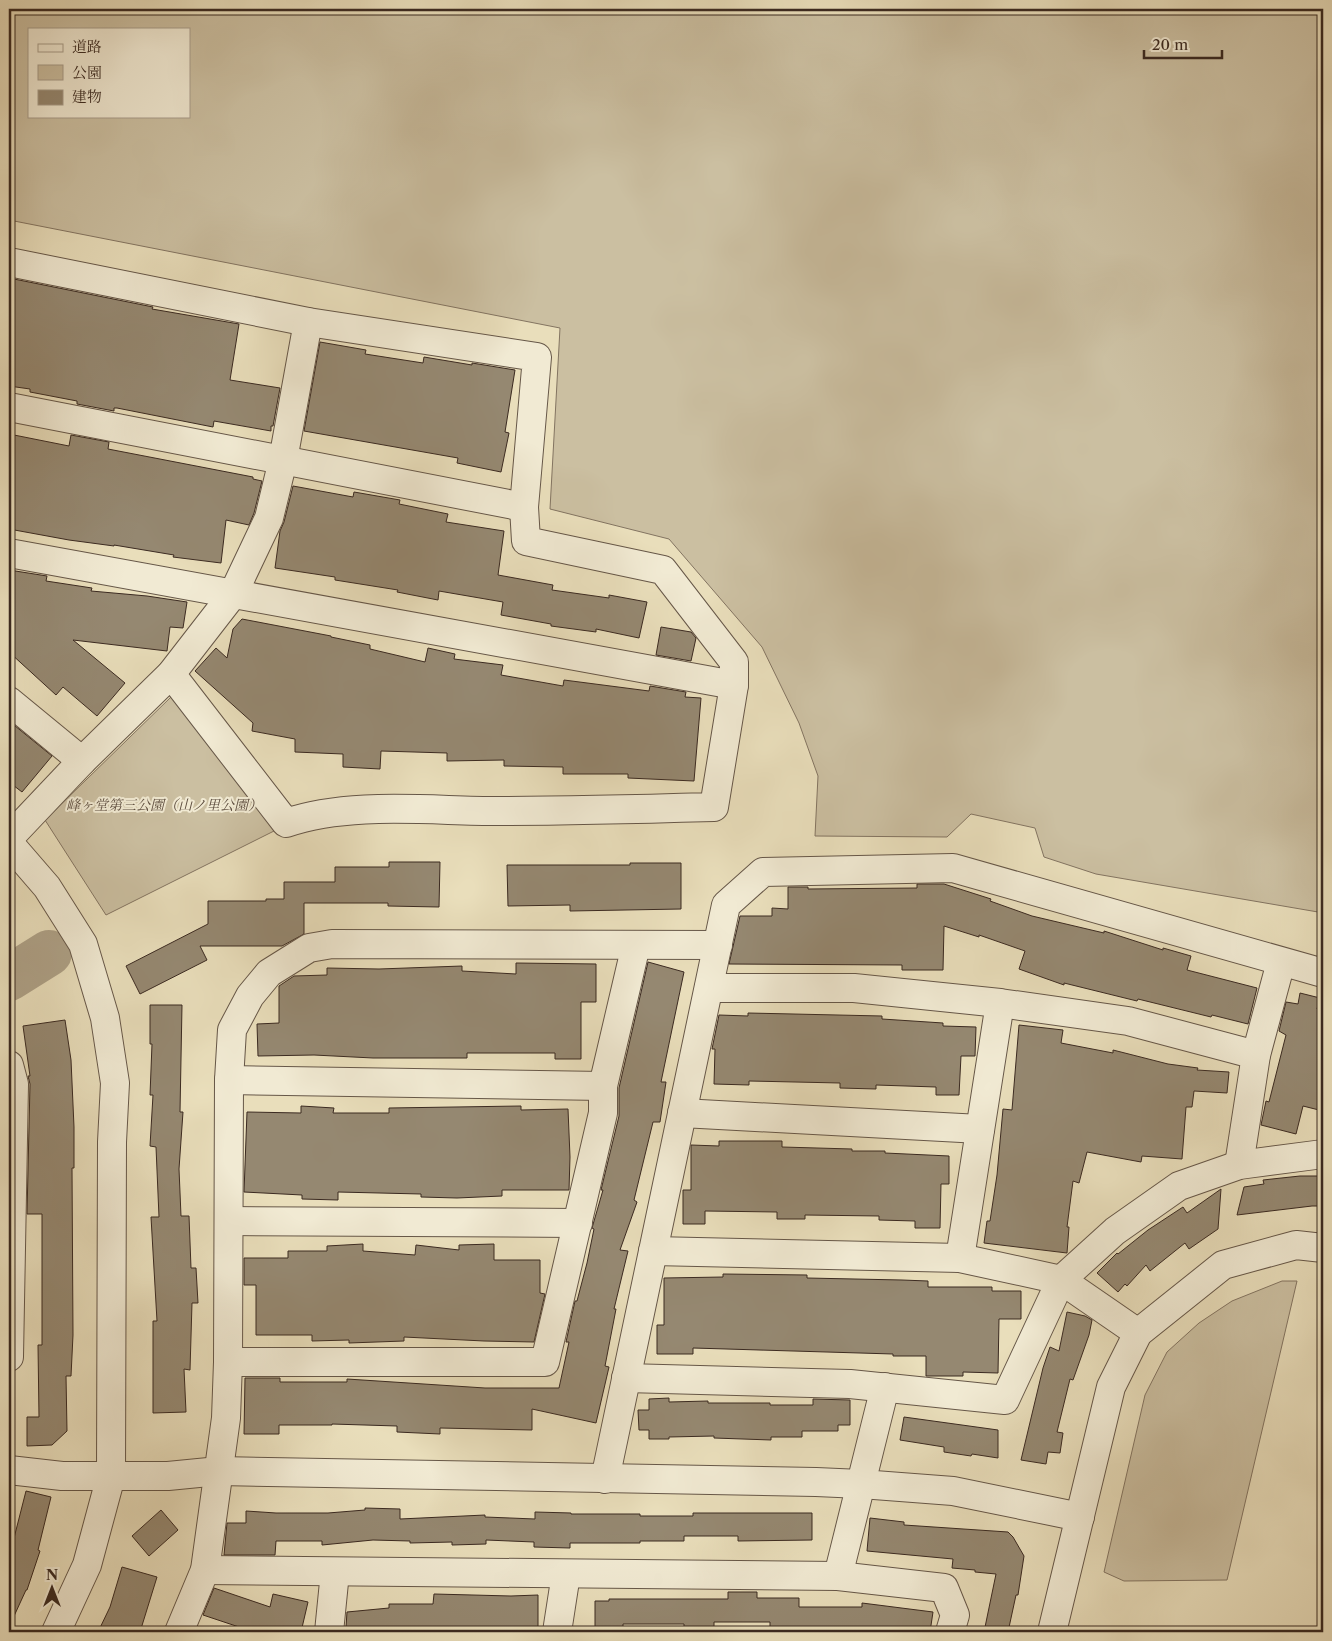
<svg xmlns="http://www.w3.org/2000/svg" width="1332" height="1641" viewBox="0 0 1332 1641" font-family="'Libre Caslon Text','Noto Serif JP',serif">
<rect width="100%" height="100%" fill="#e9debb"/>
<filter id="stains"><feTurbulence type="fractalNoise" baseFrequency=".004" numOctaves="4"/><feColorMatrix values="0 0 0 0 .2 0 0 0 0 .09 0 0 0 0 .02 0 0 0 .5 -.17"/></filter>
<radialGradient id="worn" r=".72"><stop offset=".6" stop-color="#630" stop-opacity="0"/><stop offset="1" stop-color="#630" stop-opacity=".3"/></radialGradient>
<g fill="#cbbfa1" stroke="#837461" fill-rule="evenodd">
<path d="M9,9H1323V915L1318,912L1096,874L1044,857L1035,828L971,814L947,837L815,836L818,776L799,723L762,647L669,539L550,509L560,328L9,220ZM29,29H189V116H29Z"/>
<polygon points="171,697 278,829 106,915 45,820"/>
<polygon points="1282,1281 1297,1281 1227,1580 1124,1581 1104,1572 1145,1395 1167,1352 1199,1323 1232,1301"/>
</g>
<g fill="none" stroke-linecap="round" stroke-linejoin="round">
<polyline stroke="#aea187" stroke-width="46" points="9,978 49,953"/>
</g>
<g fill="#958871" stroke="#3b2a21">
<polygon points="9,278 153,307 152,309 239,324 230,380 280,388 273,426 271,426 271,431 214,421 213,427 117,408 114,408 114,411 77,404 77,401 30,392 30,389 9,386"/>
<polygon points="320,342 366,350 365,354 423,363 424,357 472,365 472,363 515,370 505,432 509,433 501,472 457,463 458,458 304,431"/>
<polygon points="9,434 69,446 71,435 109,442 108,449 253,477 253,479 262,481 254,513 249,525 226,520 221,563 173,557 174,555 114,545 114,546 69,540 9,529"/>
<polygon points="293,486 353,497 354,492 400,500 399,504 448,514 446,522 504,531 498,575 553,585 552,590 609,598 609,595 647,602 639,638 596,629 596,632 551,626 551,624 501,615 503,602 439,591 438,600 397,592 398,590 335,580 335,577 275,568 280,531 284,522"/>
<polygon points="9,570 47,576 46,581 92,588 91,591 147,596 187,602 183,628 170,627 167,651 73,640 125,683 97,716 63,687 56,695 9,652"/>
<polygon points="242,619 331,636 331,637 370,645 370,649 425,662 428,648 455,654 454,659 503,665 501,675 563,686 564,680 649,691 650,686 686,692 685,697 701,698 694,781 628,778 628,774 563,774 563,767 504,766 504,760 447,761 447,753 381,751 380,769 343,767 343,754 295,752 295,739 252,731 253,723 195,671 216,648 227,658 233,629"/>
<polygon points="661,627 691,632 696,638 691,661 656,655"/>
<polygon points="9,721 52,756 22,792 9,782"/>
<polygon points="389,862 440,862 439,907 388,906 388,903 304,903 304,934 282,946 200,946 207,960 140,994 126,966 208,924 208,901 266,901 266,899 284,899 284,882 335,882 335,867 389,867"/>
<polygon points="630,863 681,863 681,909 570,911 570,905 508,906 507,865 630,865"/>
<polygon points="917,884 944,884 991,899 990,901 1032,916 1104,933 1104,931 1163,950 1163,948 1191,956 1187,970 1257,988 1248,1024 1212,1015 1211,1017 1138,999 1137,1001 1064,983 1064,985 1019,969 1025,951 979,935 979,937 944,926 943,970 902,970 902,965 729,964 740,916 772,916 772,908 788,909 788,887 808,887 808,889 917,888"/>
<polygon points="648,962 684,972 661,1082 666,1082 660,1122 653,1122 634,1200 637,1202 620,1250 628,1251 614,1309 616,1309 605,1366 609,1367 596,1423 532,1409 532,1430 440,1428 440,1434 397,1432 397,1426 332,1424 332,1425 279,1425 279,1434 244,1434 245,1378 280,1378 280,1382 347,1382 347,1379 485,1388 559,1388 569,1342 566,1342 575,1301 577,1301 587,1263 594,1229 592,1228 603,1190 601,1190 619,1116 619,1088"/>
<polygon points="516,963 596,964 596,1002 581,1002 581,1059 555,1059 555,1053 467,1053 467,1058 373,1058 314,1055 258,1056 257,1024 279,1023 279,986 294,976 327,975 327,968 379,969 462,966 462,971 516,974"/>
<polygon points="1300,993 1320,998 1317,1009 1323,1011 1323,1111 1303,1106 1296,1134 1261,1125 1266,1101 1269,1102 1286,1035 1279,1031 1286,1002 1298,1004"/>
<polygon points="150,1005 182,1005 180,1112 183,1112 179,1169 181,1216 189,1216 191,1268 196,1268 198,1303 192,1303 190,1370 184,1369 186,1412 153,1413 153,1321 157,1321 151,1217 159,1217 156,1147 150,1146 153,1095 150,1095 152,1044 150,1044"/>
<polygon points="748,1013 882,1016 882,1019 943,1023 943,1026 976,1027 975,1056 961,1056 959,1095 936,1095 936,1087 876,1085 876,1089 840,1088 840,1083 749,1081 749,1085 714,1084 715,1049 712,1049 719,1015 748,1016"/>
<polygon points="65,1020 71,1060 74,1127 74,1168 72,1168 73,1335 71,1376 66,1376 67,1431 52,1445 27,1446 27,1417 39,1417 38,1345 42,1345 42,1214 27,1214 30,1084 28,1076 30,1076 23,1026"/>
<polygon points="1019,1025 1063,1030 1061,1043 1113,1053 1113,1050 1168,1064 1198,1068 1197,1070 1229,1072 1227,1093 1194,1091 1192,1107 1186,1107 1182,1159 1142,1156 1141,1162 1087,1152 1079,1183 1073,1181 1067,1227 1069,1227 1067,1253 984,1243 987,1221 990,1221 997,1175 1003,1109 1012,1110"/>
<polygon points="301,1106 334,1108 333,1113 389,1113 389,1108 521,1106 521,1110 568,1109 570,1157 569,1190 502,1190 502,1196 457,1198 421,1197 421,1194 338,1192 338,1200 302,1199 302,1195 244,1192 247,1112 301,1113"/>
<polygon points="719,1141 782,1141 782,1147 852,1149 852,1151 885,1151 885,1153 949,1156 949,1184 941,1184 940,1228 915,1228 915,1221 879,1220 879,1216 805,1215 805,1219 777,1219 777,1212 705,1211 705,1224 683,1224 683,1190 691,1190 691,1145 719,1146"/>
<polygon points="1300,1176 1323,1176 1323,1206 1312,1206 1237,1215 1244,1187 1264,1184 1263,1180"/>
<polygon points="1221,1189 1218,1229 1189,1249 1185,1243 1150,1271 1146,1265 1127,1286 1125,1284 1118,1292 1097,1273 1117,1253 1118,1254 1148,1230 1183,1207 1187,1213"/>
<polygon points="363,1244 363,1251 415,1255 416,1245 459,1250 459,1245 494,1244 494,1260 540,1260 540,1293 545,1294 534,1342 484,1341 404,1337 404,1341 349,1343 349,1340 312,1341 312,1335 256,1335 256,1285 244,1285 244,1258 288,1258 288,1251 327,1251 327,1246"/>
<polygon points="723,1274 807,1275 807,1278 902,1280 928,1281 928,1287 992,1287 992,1291 1021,1291 1021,1319 999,1319 998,1373 963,1372 963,1376 926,1376 926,1356 893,1356 893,1354 693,1348 693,1354 657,1354 657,1325 664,1325 664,1278 723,1277"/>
<polygon points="1067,1312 1085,1316 1092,1320 1089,1335 1073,1380 1070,1379 1057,1432 1063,1433 1060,1453 1048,1452 1046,1464 1021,1460 1043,1368 1050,1347 1059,1351"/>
<polygon points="669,1398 669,1402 708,1401 708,1403 770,1403 770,1405 813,1405 813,1399 850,1400 850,1425 838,1425 838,1431 802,1431 802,1437 771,1437 771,1440 714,1438 714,1436 669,1437 669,1439 649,1439 649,1430 639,1430 638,1410 649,1410 649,1399"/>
<polygon points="904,1417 998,1430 998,1458 972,1454 971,1456 944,1452 944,1447 900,1440"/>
<polygon points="26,1491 51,1497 38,1550 40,1551 27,1590 26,1590 9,1627 9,1540 13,1542"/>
<polygon points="365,1508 400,1509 400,1519 485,1515 485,1517 535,1519 535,1512 571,1513 571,1514 640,1514 640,1516 693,1516 693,1513 812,1513 812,1540 738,1541 738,1536 684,1536 684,1541 640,1541 640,1543 570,1543 570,1548 534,1547 534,1542 486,1540 486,1544 452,1545 452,1542 410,1543 410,1541 373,1540 322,1545 322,1541 276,1541 275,1555 224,1555 227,1523 246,1523 246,1511 276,1513 328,1513 365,1510"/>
<polygon points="161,1510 178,1530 149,1556 132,1536"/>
<polygon points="870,1518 904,1522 904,1525 1008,1532 1013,1537 1024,1556 1018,1595 1016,1595 1008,1632 984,1632 996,1574 975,1572 975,1570 952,1568 953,1559 867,1551"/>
<polygon points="122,1567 157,1577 140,1632 98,1632 110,1607"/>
<polygon points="214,1588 270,1607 273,1594 308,1602 301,1632 272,1632 246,1627 245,1629 203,1615"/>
<polygon points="728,1592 757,1592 757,1598 799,1598 799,1607 862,1607 862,1603 933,1612 930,1632 846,1632 847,1630 770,1629 770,1622 714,1622 714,1632 684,1632 684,1624 623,1624 623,1627 595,1627 595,1601 609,1601 609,1599 728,1599"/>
<polygon points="434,1594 511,1596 538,1595 538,1630 499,1630 499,1632 416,1627 378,1627 378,1632 355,1632 355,1627 346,1627 347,1612 389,1608 389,1604 433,1604"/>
</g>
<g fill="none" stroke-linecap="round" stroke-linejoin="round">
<g stroke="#665748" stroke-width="30">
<g id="minor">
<path d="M9,262L308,322L537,357L524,507L526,541L663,570L734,662V685L714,807C642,809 570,811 497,811C430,811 350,801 286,823L171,674"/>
<polyline points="9,407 524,507"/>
<polyline points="9,553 734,685"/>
<polyline points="9,701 82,761"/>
<polyline points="9,838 82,761 171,674 233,594 269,518 283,460 308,322"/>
<polyline points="9,843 47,887 83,944 105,1018 115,1083 112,1142 111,1476 87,1565 56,1632"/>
<polyline points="709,988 854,988 1000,1003 1128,1021 1256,1055"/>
<polyline points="9,1065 14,1084 9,1357"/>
<polyline points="229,1080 603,1086"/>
<polyline points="682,1113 980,1129"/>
<polyline points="1239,1165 1256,1055 1281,962"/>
<polyline points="229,1221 578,1223"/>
<polyline points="653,1251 960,1258 1061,1280 1138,1333"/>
<polyline points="960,1258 1000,1003"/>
<polyline points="228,1362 545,1362 603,1113 603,1086 636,945"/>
<polyline points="626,1378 850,1384 1005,1400 1061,1280 1115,1231 1179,1186 1239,1165 1323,1154"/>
<polyline points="9,1470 62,1476 168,1476 219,1471 816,1482 861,1484 953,1491 1080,1517"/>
<polyline points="605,1479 726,905 763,872 953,868 1323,973"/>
<polyline points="205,1570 838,1576 944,1588 955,1615 950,1632"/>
<polyline points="838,1576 885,1387"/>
<polyline points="179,1632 205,1570 226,1418 228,1362 229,1080 232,1030 250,996 269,973 309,948 332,944 718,945"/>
<polyline points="329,1632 335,1572"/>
<polyline points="557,1632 566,1574"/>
<polyline points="1052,1632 1111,1387 1138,1333 1223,1265 1296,1245 1323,1248"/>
</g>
</g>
<use href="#minor" stroke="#f1ead3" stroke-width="28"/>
</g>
<g text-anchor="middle" stroke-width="4" stroke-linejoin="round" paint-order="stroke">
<g font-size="14" font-style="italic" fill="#5f4f41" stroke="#f1ead3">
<text x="164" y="810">峰ヶ堂第三公園（山ノ里公園）</text>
</g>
</g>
<rect width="1332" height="1641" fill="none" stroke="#e9debb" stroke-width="30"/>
<rect x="10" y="10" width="1312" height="1621" fill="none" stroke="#3b2a21" stroke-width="2.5"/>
<rect x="15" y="15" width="1302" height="1611" fill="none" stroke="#3b2a21"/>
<rect x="28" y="28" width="162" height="90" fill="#f1ead3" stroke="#a89d8c"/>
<rect x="38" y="44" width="25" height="8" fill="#f1ead3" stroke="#a89d8c"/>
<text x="72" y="52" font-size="15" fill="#3b2a21">道路</text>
<rect x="38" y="65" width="25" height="15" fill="#cbbfa1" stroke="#a89d8c"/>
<text x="72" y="78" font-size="15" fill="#3b2a21">公園</text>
<rect x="38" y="90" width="25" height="15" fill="#958871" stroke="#a89d8c"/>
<text x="72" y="102" font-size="15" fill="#3b2a21">建物</text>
<g transform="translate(52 1588)" stroke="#f1ead3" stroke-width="4" paint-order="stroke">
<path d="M0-4L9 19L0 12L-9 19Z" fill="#3b2a21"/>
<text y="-8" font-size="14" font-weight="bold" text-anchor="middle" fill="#3b2a21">N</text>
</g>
<path d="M1144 50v8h78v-8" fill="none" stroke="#3b2a21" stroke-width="2.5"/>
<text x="1152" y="50" font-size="15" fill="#3b2a21" stroke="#f1ead3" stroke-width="4" paint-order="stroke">20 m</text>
<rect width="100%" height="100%" filter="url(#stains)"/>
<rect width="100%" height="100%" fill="url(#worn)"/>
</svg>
